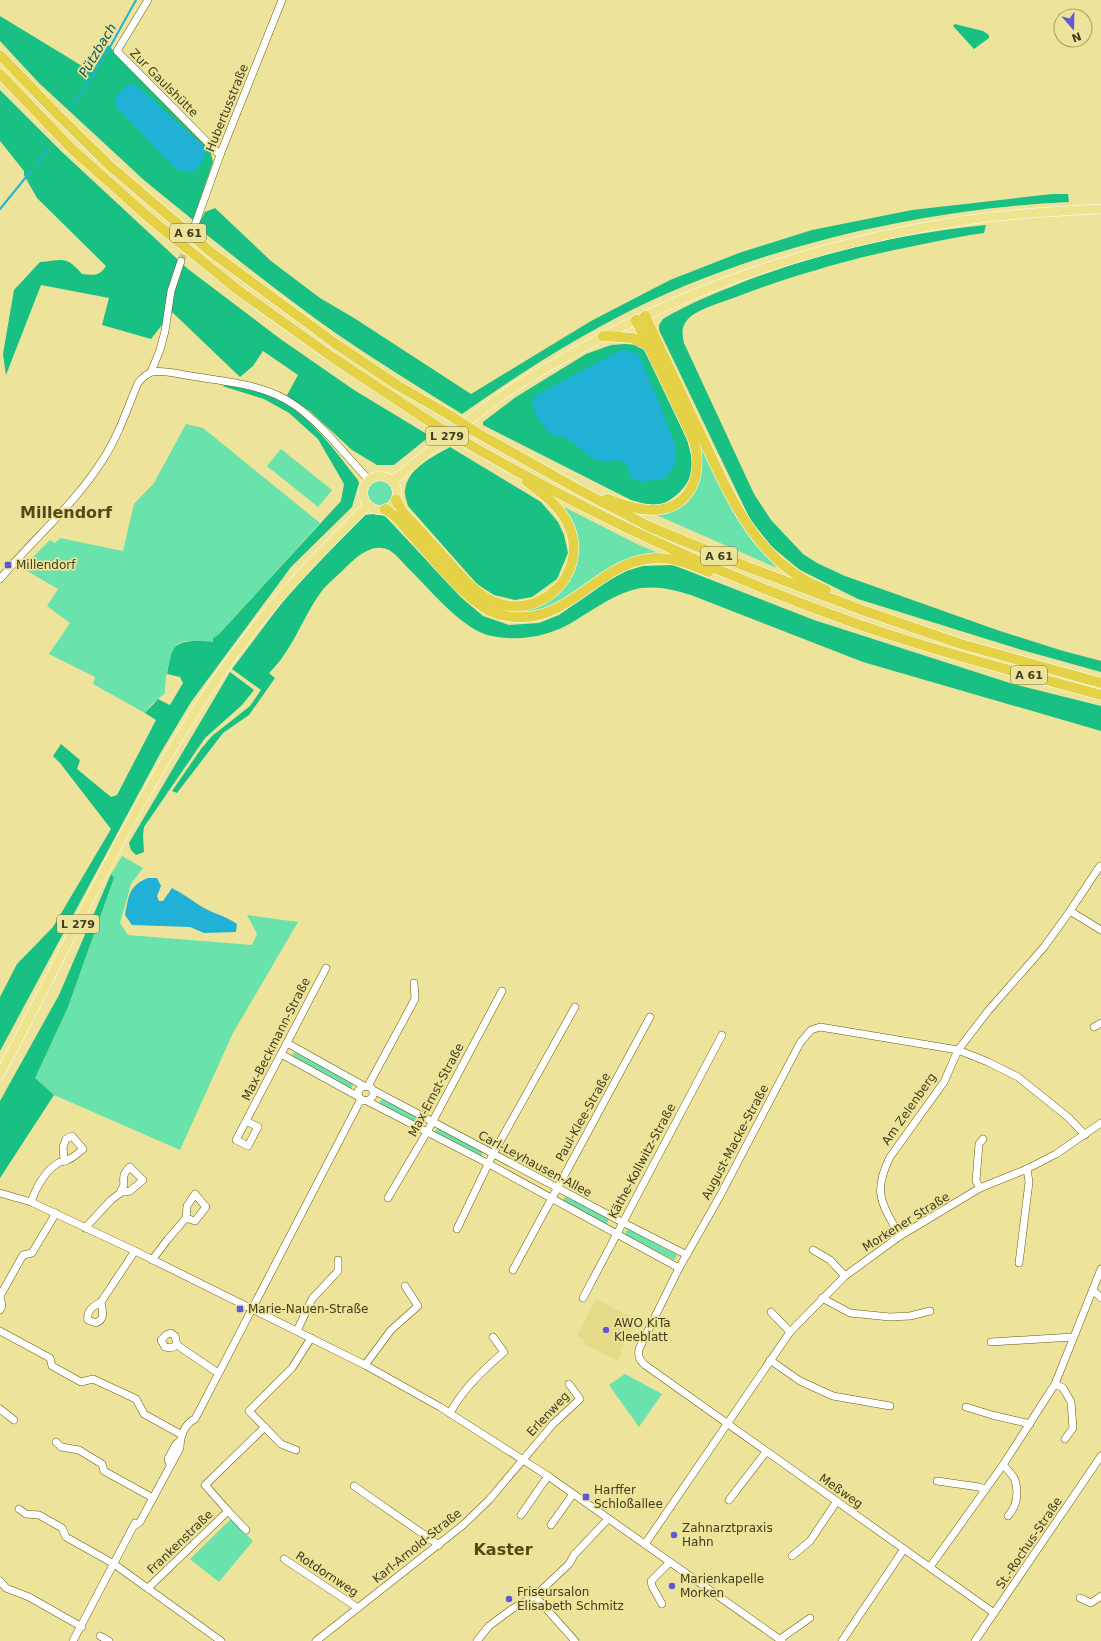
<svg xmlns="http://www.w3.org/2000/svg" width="1101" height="1641" viewBox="0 0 1101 1641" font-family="'DejaVu Sans',sans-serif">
<rect width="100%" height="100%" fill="#ede39a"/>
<polygon fill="#e5da88" points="596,1299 637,1320 630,1335 628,1334 624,1342 623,1341 621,1343 624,1345 620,1352 622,1353 618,1361 583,1343 584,1340 577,1336"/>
<g fill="#6ae2ab">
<path d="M186,424L203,428L320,523L219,634L213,638V642C203,643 192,639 182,642C169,645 165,681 165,693L152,704L145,713L93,684L95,677L49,654L70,623L47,606L58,589L22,568L50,540L55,543L60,538L123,551L134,504L154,483Z"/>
<path d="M692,427L771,559L777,568L654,514C663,510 687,500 693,493C706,478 695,445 692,427Z"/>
<polygon points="281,449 332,490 318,507 267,466"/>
<circle cx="379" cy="493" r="15"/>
<path d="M564,507L639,545L658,553L610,568L552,606L521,614L504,612L480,601C485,602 490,604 495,604C502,605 548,600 553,597C577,583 585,548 573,523C571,518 567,512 564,507Z"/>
<polygon points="122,856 143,868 131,884 120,923 128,935 252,945 257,934 247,915 298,922 233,1033 180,1150 54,1095 34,1078 68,1007 114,878 111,874"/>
<polygon points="294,1052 352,1082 353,1085 351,1088 348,1088 292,1058 292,1056"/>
<polygon points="384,1099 418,1117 419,1121 415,1124 380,1105 380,1101"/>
<polygon points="437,1129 439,1129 482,1151 482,1156 480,1158 434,1132"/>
<polygon points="567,1196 609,1218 607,1224 564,1202 563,1199"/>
<polygon points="628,1229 677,1255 674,1260 626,1235 626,1231"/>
<polygon points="625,1374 662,1394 639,1427 609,1385"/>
<polygon points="231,1519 253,1541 219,1582 190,1559"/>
</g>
<g fill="#18c084">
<polygon points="0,16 92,72 108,45 210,149 213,162 193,220 145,181 39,83 0,41"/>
<polygon points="955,24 983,31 989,35 989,38 974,49 953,26"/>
<path d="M0,90L62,152L188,269L279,338L354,390L430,436L394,465H377L352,450L310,411L286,397L298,375L263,351L253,366L240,377L172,312L151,339L102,325L109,298L41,285L6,375L3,354L14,290L40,262C63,260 66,255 82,274C93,275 99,277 106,266L37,198L24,175V171L0,141Z"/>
<path d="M1052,194H1068L1069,202C921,209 750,248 618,317C564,345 512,379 462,414C420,388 378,362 337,334C289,300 243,264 197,227L205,212L215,208L271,261L320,298L354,318L471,394L591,321L670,280L739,253L812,230L912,210Z"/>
<path d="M986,225L984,233L970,235C917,245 864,255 813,271C787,278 761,288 736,297C723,302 698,309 689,318C681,326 682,334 684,343L754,494L771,520L803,554L817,563L845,576L997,630L1060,650L1101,661V672L1022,650L858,599L800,570L772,547L751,521L659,330V325L663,319C688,304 716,293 743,282C821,252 903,233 986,225Z"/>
<path d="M625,344L638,345L647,352L687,440C690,450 693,460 692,470C691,484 672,502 659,505C650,506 639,502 631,500L483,425V422L516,397L586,354L611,345Z"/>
<path d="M227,385C243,389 262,391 278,399C311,416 335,451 358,480L359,483L352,507L291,567L191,702L161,752L0,1051V997L17,964L53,927L111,829L60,763L53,756L61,744L80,760L77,769L111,797L117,795L156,720L145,713L158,699L170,705L183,683L180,677L167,674C172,649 171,640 201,641C205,641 209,642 213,642V638L219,634L341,501L344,484L318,439L289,413L264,399L222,386Z"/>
<path d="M450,447L541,502L558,522L564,535L568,553L557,579L532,597L515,600L494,595L477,584L408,506C407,501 404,495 405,491C407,468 433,457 450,447Z"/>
<path d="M374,514L385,516L462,598L483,616L509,625L539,623L559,615L604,583L626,571L643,566L673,565L814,620L1013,684L1101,706V731L863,662L691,595C674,590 659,586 641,588C617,592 596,608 576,620C551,636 521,642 492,636C463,631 430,589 409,569C403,563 396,554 389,550C383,547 375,547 369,550C359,554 350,563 342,571C336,577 327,584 321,592C302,618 293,650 269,673L275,678L249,715L223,733L177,793L172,791L201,749L212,736L250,706L261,690L232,669L293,588L365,515Z"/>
<polygon points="230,672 254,690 242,705 205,738 144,827 143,835 144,852 136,855 131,850 129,843"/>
<polygon points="111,874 114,878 68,1007 35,1078 54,1095 0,1178 0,1101 59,995"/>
</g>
<g fill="#22b1d6">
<path d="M132,84L137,86L201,144L206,151C200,169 194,178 175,168L117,108L115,97L128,85Z"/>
<path d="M623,349L638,354L655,393L675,444V465L665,478L643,482L631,478L626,464L617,459L613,462C587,462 585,448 565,438C562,436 557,436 553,436C541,423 534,417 532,399L539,394Z"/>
<path d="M148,878H157L161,886L157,896L159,901H163L172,888C182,893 190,899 199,905C211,913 226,916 237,924L236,932L204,933L190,927L132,925L125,915C129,896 128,886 148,878Z"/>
</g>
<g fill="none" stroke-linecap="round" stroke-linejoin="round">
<g stroke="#22b1d6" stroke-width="2">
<polyline points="72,108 105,56 136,0"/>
<polyline points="36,164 47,149"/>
<polyline points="0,209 31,171"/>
</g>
<polyline stroke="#cac281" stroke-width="7" stroke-dasharray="7 3.5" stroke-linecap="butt" points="181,261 195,225"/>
<g stroke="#665c0c" stroke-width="8">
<g id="minor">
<polyline points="148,0 117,51 220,155"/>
<polyline points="195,225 220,155 282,0"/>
<polyline points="151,372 160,350 165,331 171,291 181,261"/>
<path d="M0,579C33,539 74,505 102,461C118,437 127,409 138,383C142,378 146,374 152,372C164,370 179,374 191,376C226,382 266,384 296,406C324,426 345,455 368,479"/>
<polyline points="1070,911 1100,866"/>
<polyline points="1094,1027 1101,1023"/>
<polyline points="287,1043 364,1086"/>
<polyline points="281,1054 359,1097"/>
<polyline points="368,1086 415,999 414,983"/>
<polyline points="373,1090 373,1096 369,1100 363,1101 359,1097 358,1091 362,1087 369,1086 373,1090 622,1222 687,1255"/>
<polyline points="367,1101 489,1164 679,1268"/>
<polyline points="246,1121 258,1127 248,1146 236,1140 326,968"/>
<polyline points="980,1188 976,1181 979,1144 983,1139"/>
<polyline points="0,1193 31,1202 135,1251 365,1365 440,1407 548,1476 782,1641"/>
<polyline points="388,1198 427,1132 502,991"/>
<path d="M31,1202C36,1188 44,1172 58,1163C61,1161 64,1162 67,1160C73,1158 78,1153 83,1149L72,1136L66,1139L63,1147L64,1159L66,1161"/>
<path d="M85,1228L111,1200L123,1191L125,1192L130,1191L143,1180L130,1167C123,1173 123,1177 124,1185L121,1190L123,1191"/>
<polyline points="457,1229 493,1154 575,1007"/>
<path d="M900,1236C882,1204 872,1193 890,1157L944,1082L958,1050L988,1011L1044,947L1070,911L1101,930"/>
<polyline points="813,1250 830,1260 845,1276"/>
<polyline points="152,1260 168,1239 186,1218 195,1221 206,1207 195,1194 187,1206 186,1218"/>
<polyline points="1019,1263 1029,1182 1027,1169"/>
<polyline points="513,1270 650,1017"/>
<polyline points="1093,1290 1101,1298"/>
<polyline points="583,1298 722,1035"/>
<polyline points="822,1298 850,1313 890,1317 910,1316 930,1311"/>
<path d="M101,1302C93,1306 86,1311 88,1320L96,1323C106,1319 102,1310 101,1302L135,1251"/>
<polyline points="0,1310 2,1306 0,1296 23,1255 32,1253 56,1213"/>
<polyline points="771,1312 790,1332"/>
<polyline points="0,1331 50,1358 52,1366 81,1382 93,1379 136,1399 144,1414 182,1435"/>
<polyline points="297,1331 312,1299 338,1271 338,1260"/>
<polyline points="991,1342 1073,1337"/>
<polyline points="177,1345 175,1336 171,1333 166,1335 161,1340 165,1347 171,1348 177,1345 218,1373"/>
<polyline points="770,1360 800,1381 833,1396 890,1406"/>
<polyline points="365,1365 391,1330 418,1306 405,1286"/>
<polyline points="1055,1384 1063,1388 1071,1402 1073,1428 1065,1439"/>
<polyline points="966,1407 992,1415 1030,1424"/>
<polyline points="0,1409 14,1420"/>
<path d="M450,1413C463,1389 483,1370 504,1352L493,1337"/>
<polyline points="56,1442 61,1447 79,1450 102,1464 104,1471 153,1498"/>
<polyline points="296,1450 281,1444 249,1411 292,1368 311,1338"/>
<polyline points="170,1465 168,1459 176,1444 180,1441"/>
<path d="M1003,1465C1007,1469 1013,1475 1015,1480C1019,1494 1017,1506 1008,1516"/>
<polyline points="937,1481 979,1487 985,1490"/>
<polyline points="354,1486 439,1545"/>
<polyline points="729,1500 766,1452"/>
<polyline points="19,1509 26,1514 39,1515 62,1528 66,1537 114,1564 221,1641"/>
<polyline points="228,1511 246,1530"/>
<polyline points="521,1515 548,1476"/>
<polyline points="551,1525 573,1494"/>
<path d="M134,1526L140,1522L180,1448C180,1437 184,1424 195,1419L361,1099"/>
<polyline points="645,1544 790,1332 845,1276 900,1236 980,1188 1027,1169 1056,1154 1101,1123"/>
<polyline points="792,1556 810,1541 837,1501"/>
<polyline points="284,1559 358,1608"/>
<polyline points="930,1567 1003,1465 1055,1384 1101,1269"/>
<polyline points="0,1581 6,1588 29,1597 82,1627"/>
<polyline points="148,1588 228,1511 205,1485 265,1427"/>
<polyline points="535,1596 575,1641"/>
<polyline points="1080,1598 1091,1603 1101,1596"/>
<polyline points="662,1604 652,1586 651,1581 670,1562"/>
<path d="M994,1613L645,1365C639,1360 638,1356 639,1349L679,1268L720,1196L800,1043L811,1030L820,1027L958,1050L988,1062L1018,1077L1069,1118L1085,1135"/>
<polyline points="100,1636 109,1641"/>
<polyline points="780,1639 810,1618"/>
<polyline points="73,1641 135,1523"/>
<polyline points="316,1641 463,1525 489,1500 553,1424 580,1399 569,1384"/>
<polyline points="477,1641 489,1626 512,1609 535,1596 569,1564 574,1555 608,1519"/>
<polyline points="842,1641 904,1549"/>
<polyline points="975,1641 1101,1456"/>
</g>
</g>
<g stroke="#fff" stroke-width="10">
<g id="major">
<circle cx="380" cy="493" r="17"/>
<path d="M393,481C429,451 465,422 503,395C525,379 550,366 573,353C693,285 825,242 961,221C1007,214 1055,211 1101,209"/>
<path d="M0,1074C75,933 140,785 233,656C273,601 320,553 368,505"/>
</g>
</g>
<g stroke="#fff" stroke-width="11">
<g id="highway">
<polyline points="0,55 58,115 110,166 211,252 336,344 397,385 451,416"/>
<polyline points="0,74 72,149 147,216 238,290 332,357 438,427"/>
<path d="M645,316C663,354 681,393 699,431C730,495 754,562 826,590"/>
<polyline points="603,336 633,338 648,346"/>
<polyline points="474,431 581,491 650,527 745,566 862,610 961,644 1101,683"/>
<path d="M460,439C587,513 721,576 860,625C939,652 1020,673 1101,695"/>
<path d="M607,499C622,504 636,510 652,510C692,510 704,472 693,439L636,320"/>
<path d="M396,500L403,512C417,527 432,543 446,559C459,573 471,589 488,599C536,625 590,576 569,526C561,507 543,494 527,482"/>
<path d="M385,509L397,518C411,535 426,551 441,568C454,582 467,597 483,607C492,613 503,616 514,617C568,622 597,566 647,559C669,555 689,564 709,572"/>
</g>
</g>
<use href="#minor" stroke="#fff" stroke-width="7"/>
<use href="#major" stroke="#efe38f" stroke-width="9"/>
<use href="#highway" stroke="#e4d145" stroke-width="10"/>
<g stroke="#fff" stroke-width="11" stroke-linecap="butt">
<g id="highway-bridge">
<polyline points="451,416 474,431"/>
<polyline points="438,427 460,439"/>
</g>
</g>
<use href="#highway-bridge" stroke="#e4d145" stroke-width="10"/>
</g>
<g fill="#6159d2" stroke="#ede39a" stroke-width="1.5">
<rect x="4" y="561" width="8" height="8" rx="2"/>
<rect x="236" y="1305" width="8" height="8" rx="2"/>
<circle cx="606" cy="1330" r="4"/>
<rect x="582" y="1493" width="8" height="8" rx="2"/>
<circle cx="674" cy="1535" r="4"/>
<circle cx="672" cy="1586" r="4"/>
<circle cx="509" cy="1599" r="4"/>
</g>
<g text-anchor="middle" stroke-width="3.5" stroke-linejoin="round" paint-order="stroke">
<g fill="#ede39a" stroke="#746e43" stroke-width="1">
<rect x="170" y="224" width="36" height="18" rx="3"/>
<rect x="426" y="427" width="42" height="18" rx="3"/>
<rect x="701" y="547" width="36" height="18" rx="3"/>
<rect x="1011" y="666" width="36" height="18" rx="3"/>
<rect x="57" y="915" width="42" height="18" rx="3"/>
</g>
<g font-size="11" font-weight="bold" fill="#403c1e">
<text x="188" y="237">A 61</text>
<text x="447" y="440">L 279</text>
<text x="719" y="560">A 61</text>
<text x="1029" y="679">A 61</text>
<text x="78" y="928">L 279</text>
</g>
<g font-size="12" fill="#403c1e" stroke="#ede39a">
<text transform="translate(164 83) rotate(45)" y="4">Zur Gaulshütte</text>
<text transform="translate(227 108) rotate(-68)" y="4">Hubertusstraße</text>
<text transform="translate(276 1039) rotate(-63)" y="4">Max-Beckmann-Straße</text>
<text transform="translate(436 1090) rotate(-62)" y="4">Max-Ernst-Straße</text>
<text transform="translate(909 1109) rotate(-55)" y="4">Am Zelenberg</text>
<text transform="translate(583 1117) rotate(-61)" y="4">Paul-Klee-Straße</text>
<text transform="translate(735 1142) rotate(-62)" y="4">August-Macke-Straße</text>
<text transform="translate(642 1161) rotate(-62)" y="4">Käthe-Kollwitz-Straße</text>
<text transform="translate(535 1164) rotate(28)" y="4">Carl-Leyhausen-Allee</text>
<text transform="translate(906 1222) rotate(-32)" y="4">Morkener Straße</text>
<text transform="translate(548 1414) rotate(-47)" y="4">Erlenweg</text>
<text transform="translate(841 1491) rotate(35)" y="4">Meßweg</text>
<text transform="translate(180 1542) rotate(-44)" y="4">Frankenstraße</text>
<text transform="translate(1029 1543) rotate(-56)" y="4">St.-Rochus-Straße</text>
<text transform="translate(417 1546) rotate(-39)" y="4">Karl-Arnold-Straße</text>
<text transform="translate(327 1574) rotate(33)" y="4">Rotdornweg</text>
</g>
<g font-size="12" fill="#403c1e" stroke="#ede39a" text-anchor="start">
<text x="16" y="569">Millendorf</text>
<text x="248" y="1313">Marie-Nauen-Straße</text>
<text x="614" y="1327">AWO KiTa<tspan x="614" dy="14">Kleeblatt</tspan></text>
<text x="594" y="1494">Harffer<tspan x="594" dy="14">Schloßallee</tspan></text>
<text x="682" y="1532">Zahnarztpraxis<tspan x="682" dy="14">Hahn</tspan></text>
<text x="680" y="1583">Marienkapelle<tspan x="680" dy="14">Morken</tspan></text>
<text x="517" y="1596">Friseursalon<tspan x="517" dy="14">Elisabeth Schmitz</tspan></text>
</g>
<g font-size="13" font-style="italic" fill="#005164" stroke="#ede39a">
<text transform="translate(97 50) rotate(-59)" y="5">Pützbach</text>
</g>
<g font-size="16" font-weight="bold" fill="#524a12" stroke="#ede39a">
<text x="66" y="518">Millendorf</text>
<text x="503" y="1555">Kaster</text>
</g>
</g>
<g transform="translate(1073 28) rotate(160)"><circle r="19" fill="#ede39a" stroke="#a8a068"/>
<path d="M0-3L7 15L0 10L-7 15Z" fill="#6159d2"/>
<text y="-6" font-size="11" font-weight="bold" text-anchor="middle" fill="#403c1e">N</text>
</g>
</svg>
